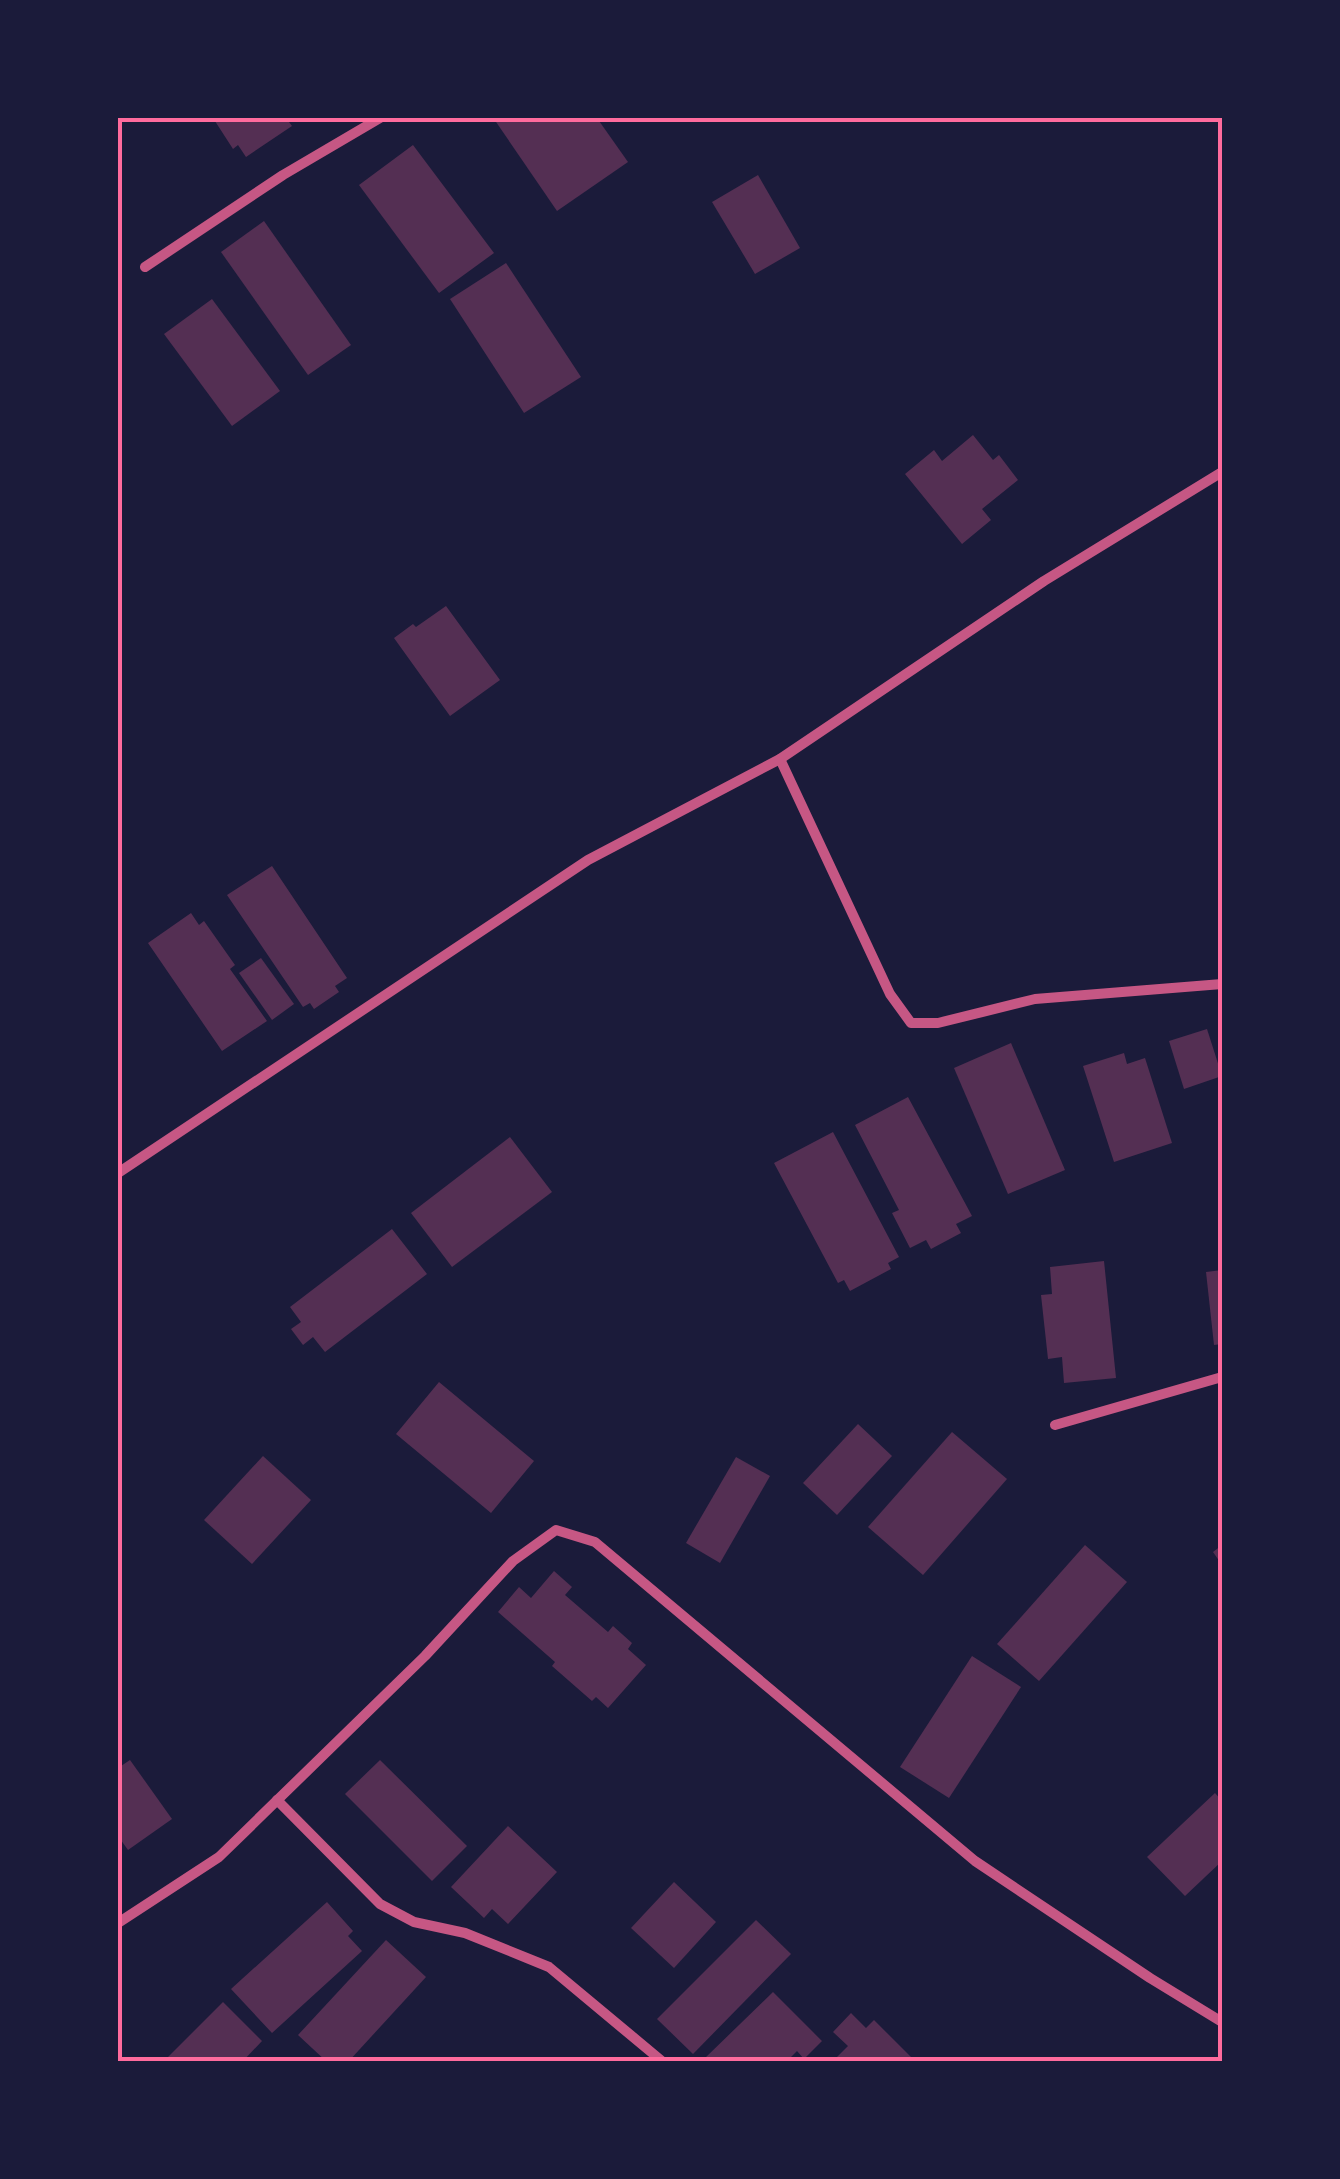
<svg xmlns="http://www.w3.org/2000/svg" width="1340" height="2179" viewBox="0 0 1340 2179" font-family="Lato,sans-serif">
<rect width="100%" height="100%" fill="#1b1b3a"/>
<g fill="#542f53">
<polygon points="213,118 286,118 292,126 246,157 238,145 233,149"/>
<polygon points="496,118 597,118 628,162 557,211 494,119"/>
<polygon points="413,145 494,253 439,293 359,185"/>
<polygon points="758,175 800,248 755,274 712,202"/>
<polygon points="264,221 351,345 308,375 221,252"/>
<polygon points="506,263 581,377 524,413 450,299"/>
<polygon points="212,299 280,391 232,426 164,334"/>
<polygon points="973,435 993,460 999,455 1018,480 982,509 991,520 962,544 905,474 934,450 942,461"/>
<polygon points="446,606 500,680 450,716 394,638 413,624 416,627"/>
<polygon points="272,866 347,978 335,986 339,992 314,1009 310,1003 303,1007 227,895"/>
<polygon points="191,913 199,925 204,921 235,965 230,969 267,1021 222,1051 148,943"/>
<polygon points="261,958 294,1004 272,1020 239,973"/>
<polygon points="1207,1029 1222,1076 1184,1089 1169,1041"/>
<polygon points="1011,1043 1065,1170 1008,1194 954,1068"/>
<polygon points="1124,1053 1127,1064 1145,1058 1172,1143 1114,1162 1083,1066"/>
<polygon points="908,1097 972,1216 956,1224 961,1233 931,1249 926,1240 910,1248 892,1213 899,1210 855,1125"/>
<polygon points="833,1132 899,1257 888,1263 891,1269 850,1291 844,1280 838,1283 774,1163"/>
<polygon points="510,1137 552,1192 452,1267 411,1213"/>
<polygon points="392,1229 427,1274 325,1352 313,1337 303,1345 291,1329 301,1322 290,1307"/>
<polygon points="1104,1261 1116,1378 1064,1383 1062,1357 1048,1359 1041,1295 1052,1294 1050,1267"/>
<polygon points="1222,1270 1222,1344 1214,1345 1206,1272"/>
<polygon points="439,1382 534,1461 491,1513 396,1434"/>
<polygon points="858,1424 892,1456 837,1515 803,1483"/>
<polygon points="952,1432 1007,1479 923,1575 868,1527"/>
<polygon points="263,1456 311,1500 252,1564 204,1520"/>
<polygon points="736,1457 770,1476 720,1563 686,1543"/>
<polygon points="1085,1545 1127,1582 1039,1681 997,1644"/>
<polygon points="1222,1545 1222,1565 1213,1552"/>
<polygon points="554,1571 572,1587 565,1595 608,1632 613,1626 632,1643 628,1649 646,1665 608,1708 596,1697 592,1701 552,1666 555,1662 498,1612 519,1587 531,1598"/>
<polygon points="972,1656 1021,1687 949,1798 900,1767"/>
<polygon points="130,1760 172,1819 128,1850 118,1836 118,1768"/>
<polygon points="380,1760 467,1846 432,1881 345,1794"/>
<polygon points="1215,1793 1222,1801 1222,1861 1185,1896 1147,1857"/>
<polygon points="508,1826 557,1872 508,1924 492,1909 484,1918 451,1887"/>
<polygon points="674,1882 716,1922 674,1968 631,1928"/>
<polygon points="327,1902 353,1931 348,1936 362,1951 272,2033 231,1989"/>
<polygon points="756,1920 791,1954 693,2054 657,2019"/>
<polygon points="386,1940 426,1977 348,2062 327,2062 298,2035"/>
<polygon points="773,1992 822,2041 804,2059 797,2051 786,2062 708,2062 705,2058"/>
<polygon points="223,2002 262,2041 242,2062 163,2062"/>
<polygon points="851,2013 866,2028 874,2020 916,2062 832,2062 848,2046 833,2032"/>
</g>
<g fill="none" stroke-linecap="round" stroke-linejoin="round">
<g stroke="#c65784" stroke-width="10">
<polyline points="145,267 283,175 380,118"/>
<polyline points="780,759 890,994 911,1023 938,1023 1035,999 1222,984"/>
<polyline points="118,1173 588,860 780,759 1044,581 1222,472"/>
<polyline points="1055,1425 1222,1377"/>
<polyline points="277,1800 380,1904 414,1922 465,1933 549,1967 663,2062"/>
<polyline points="118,1923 219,1857 425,1656 513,1561 556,1530 595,1542 975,1861 1150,1978 1222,2022"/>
</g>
</g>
<rect width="1340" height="2179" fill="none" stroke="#1b1b3a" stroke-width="240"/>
<rect x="120" y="120" width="1100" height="1939" fill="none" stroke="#ff6b9d" stroke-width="4"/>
</svg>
